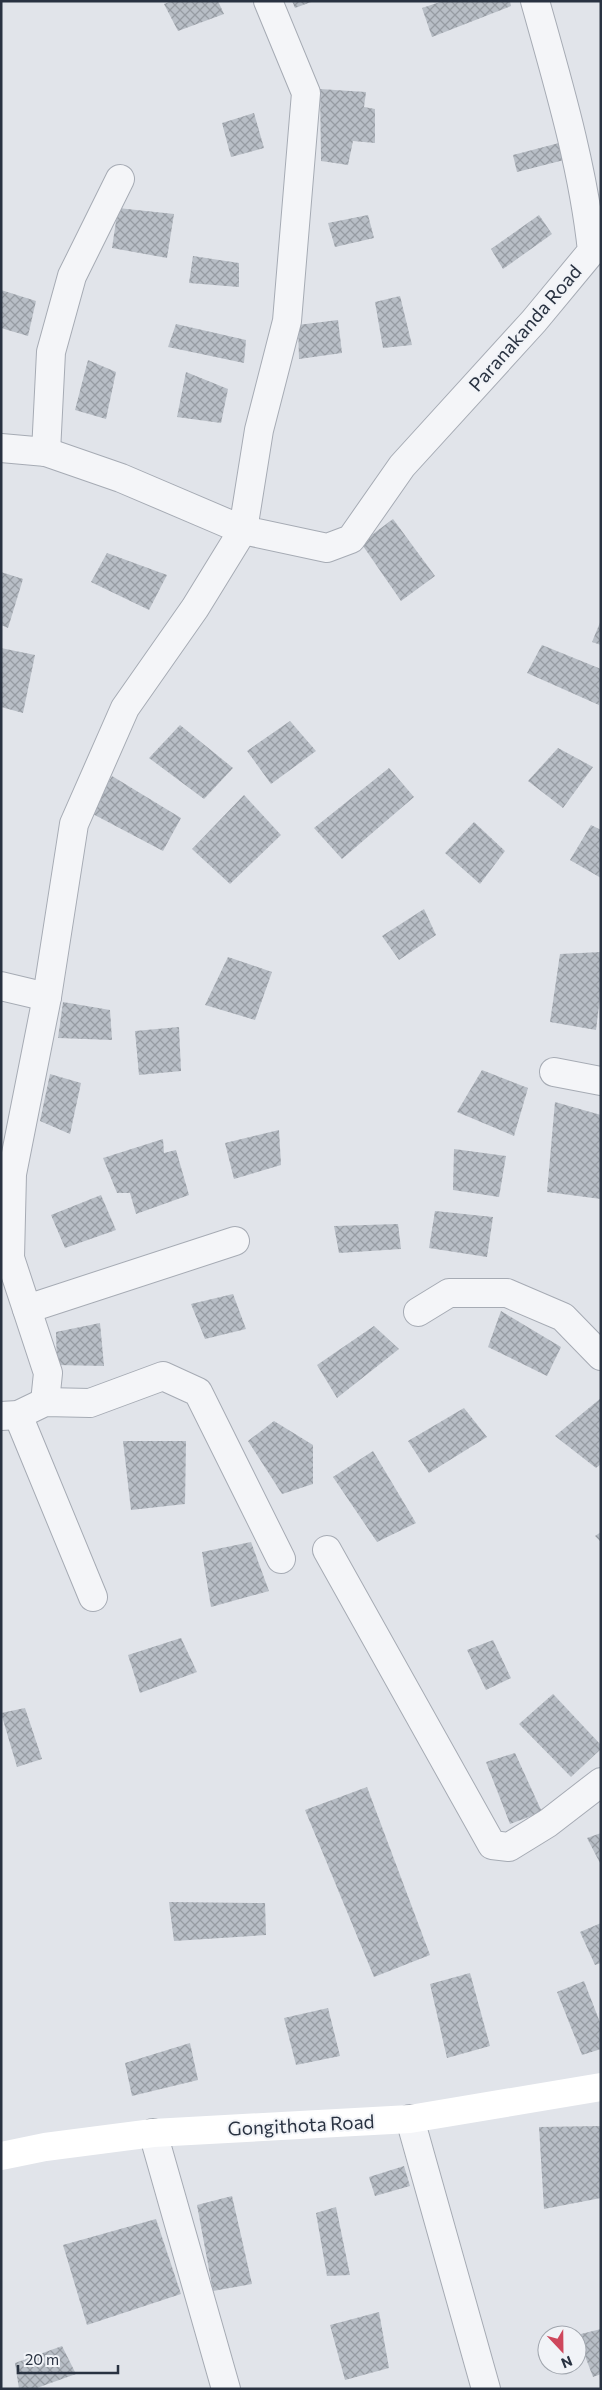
<svg xmlns="http://www.w3.org/2000/svg" width="602" height="2390" viewBox="0 0 602 2390" font-family="Commissioner,sans-serif">
<defs>
<pattern id="building-cross-hatch" width="8" height="8" patternUnits="userSpaceOnUse" patternTransform="scale(1.25)"><rect width="8" height="8" fill="#b8bec6"/><path d="M0 0l8 8M0 8l8-8" fill="none" stroke="#969ba2"/></pattern>
</defs>
<rect width="100%" height="100%" fill="#e1e4ea"/>
<g fill="url(#building-cross-hatch)">
<polygon points="172,1 218,1 224,14 178,31 164,4"/>
<polygon points="292,1 314,1 295,8"/>
<polygon points="443,1 510,1 511,6 432,37 422,8"/>
<polygon points="320,89 366,92 364,107 375,109 375,143 353,141 348,165 321,161"/>
<polygon points="254,113 264,148 231,157 222,123"/>
<polygon points="559,143 564,160 517,172 513,155"/>
<polygon points="118,208 174,214 167,258 112,248"/>
<polygon points="368,215 374,238 335,247 328,223"/>
<polygon points="539,215 552,234 503,269 491,249"/>
<polygon points="193,256 239,263 239,287 189,283"/>
<polygon points="1,290 36,301 28,336 1,328"/>
<polygon points="400,296 412,345 383,348 375,302"/>
<polygon points="338,320 342,353 299,359 298,325"/>
<polygon points="176,324 246,340 244,363 168,347"/>
<polygon points="88,360 116,372 106,419 75,410"/>
<polygon points="186,372 228,389 221,423 177,417"/>
<polygon points="393,519 435,576 401,601 361,543"/>
<polygon points="107,553 167,575 149,610 91,582"/>
<polygon points="1,572 23,579 8,628 1,625"/>
<polygon points="601,620 601,645 592,642"/>
<polygon points="542,645 601,669 599,705 527,673"/>
<polygon points="1,648 35,655 23,713 1,707"/>
<polygon points="290,721 316,751 271,784 247,751"/>
<polygon points="180,725 233,768 204,799 149,758"/>
<polygon points="558,748 593,767 563,808 528,781"/>
<polygon points="389,768 414,797 342,859 314,828"/>
<polygon points="112,776 181,818 163,851 91,813"/>
<polygon points="244,795 281,835 230,884 192,849"/>
<polygon points="474,822 505,851 480,884 445,853"/>
<polygon points="591,825 601,830 601,878 570,860"/>
<polygon points="424,909 436,935 399,960 382,936"/>
<polygon points="601,952 601,989 596,1030 550,1022 560,954"/>
<polygon points="228,957 272,972 255,1020 205,1005"/>
<polygon points="63,1002 110,1010 112,1040 58,1038"/>
<polygon points="179,1027 181,1071 139,1075 135,1031"/>
<polygon points="482,1070 528,1088 514,1136 457,1112"/>
<polygon points="50,1074 81,1083 70,1134 40,1121"/>
<polygon points="555,1102 601,1115 601,1199 547,1192"/>
<polygon points="279,1130 281,1165 234,1179 225,1143"/>
<polygon points="163,1139 164,1153 176,1150 189,1195 136,1214 130,1193 117,1193 103,1158"/>
<polygon points="454,1149 506,1156 499,1197 453,1190"/>
<polygon points="101,1195 116,1230 65,1248 51,1215"/>
<polygon points="435,1211 493,1217 487,1257 429,1248"/>
<polygon points="398,1224 401,1249 339,1253 334,1226"/>
<polygon points="233,1294 246,1329 205,1339 191,1304"/>
<polygon points="501,1311 561,1347 547,1376 488,1347"/>
<polygon points="100,1323 104,1366 57,1365 56,1332"/>
<polygon points="374,1326 399,1349 337,1398 317,1365"/>
<polygon points="601,1398 601,1464 596,1468 555,1436"/>
<polygon points="464,1408 487,1437 429,1473 408,1441"/>
<polygon points="274,1421 313,1445 313,1484 282,1494 248,1441"/>
<polygon points="123,1441 186,1441 185,1504 131,1510"/>
<polygon points="373,1451 416,1523 377,1542 333,1477"/>
<polygon points="601,1532 601,1542 595,1536"/>
<polygon points="251,1542 269,1591 211,1607 202,1552"/>
<polygon points="181,1638 197,1672 140,1693 128,1655"/>
<polygon points="493,1640 511,1678 486,1690 467,1650"/>
<polygon points="553,1694 601,1745 601,1749 571,1777 519,1724"/>
<polygon points="25,1708 42,1759 17,1767 1,1713"/>
<polygon points="515,1753 542,1812 510,1824 486,1762"/>
<polygon points="367,1787 430,1955 374,1977 305,1810"/>
<polygon points="601,1833 601,1865 587,1838"/>
<polygon points="169,1902 265,1903 266,1935 174,1941"/>
<polygon points="601,1923 601,1963 595,1965 580,1932"/>
<polygon points="470,1973 490,2046 447,2058 430,1984"/>
<polygon points="584,1981 601,2025 601,2049 582,2055 557,1992"/>
<polygon points="328,2008 340,2056 296,2065 284,2018"/>
<polygon points="190,2043 198,2080 132,2096 125,2063"/>
<polygon points="601,2126 601,2198 544,2209 539,2127"/>
<polygon points="404,2166 410,2186 375,2196 369,2177"/>
<polygon points="232,2196 252,2284 213,2291 197,2205"/>
<polygon points="336,2207 350,2275 327,2276 316,2213"/>
<polygon points="156,2219 181,2294 87,2325 63,2245"/>
<polygon points="379,2312 389,2368 345,2380 330,2325"/>
<polygon points="601,2329 601,2374 593,2377 577,2335"/>
<polygon points="62,2346 76,2374 34,2389 19,2389 15,2363"/>
</g>
<g fill="none" stroke-linecap="round" stroke-linejoin="round">
<g stroke="#a6abb4" stroke-width="30">
<g id="street">
<path d="M268,1L306,93L287,321L259,430L243,530L327,548L351,539L402,466L534,321L592,251C583,166 558,83 535,1"/>
<polyline points="1,448 46,452 121,478 243,530 195,608 125,708 74,824 47,997 12,1174 10,1258 48,1373 45,1402"/>
<polyline points="46,452 51,352 72,276 120,179"/>
<polyline points="1,986 47,997"/>
<polyline points="554,1072 601,1081"/>
<polyline points="27,1309 235,1241"/>
<polyline points="418,1312 449,1293 507,1293 563,1317 601,1356"/>
<polyline points="18,1415 93,1597"/>
<polyline points="1,1416 18,1415 45,1402 90,1403 163,1376 198,1392 281,1559"/>
<polyline points="327,1550 492,1845 509,1847 548,1823 601,1782"/>
<polyline points="410,2119 486,2389"/>
<polyline points="153,2133 226,2389"/>
</g>
</g>
<use href="#street" stroke="#f4f5f8" stroke-width="28"/>
<polyline stroke="#fff" stroke-width="28" points="1,2156 45,2147 153,2133 410,2119 601,2087"/>
</g>
<g text-anchor="middle" stroke-width="4" stroke-linejoin="round" paint-order="stroke">
<g font-size="19" fill="#293241" stroke="#f1f3f7">
<text transform="translate(525 328) rotate(-49)" y="7">Paranakanda Road</text>
<text transform="translate(301 2125) rotate(-3)" y="7">Gongithota Road</text>
</g>
</g>
<rect width="602" height="2390" fill="none" stroke="#293241" stroke-width="5"/>
<g transform="translate(562 2350) rotate(158)"><circle r="24" fill="#f1f3f7" stroke="#a1a6ae"/>
<path d="M0-4L9 19L0 12L-9 19Z" fill="#ce475c"/>
<text y="-8" font-size="14" font-weight="bold" text-anchor="middle" fill="#293241">N</text>
</g>
<path d="M18 2365v8h100v-8" fill="none" stroke="#293241" stroke-width="2.5"/>
<text x="25" y="2365" font-size="15" fill="#293241" stroke="#f1f3f7" stroke-width="4" paint-order="stroke">20 m</text>
</svg>
